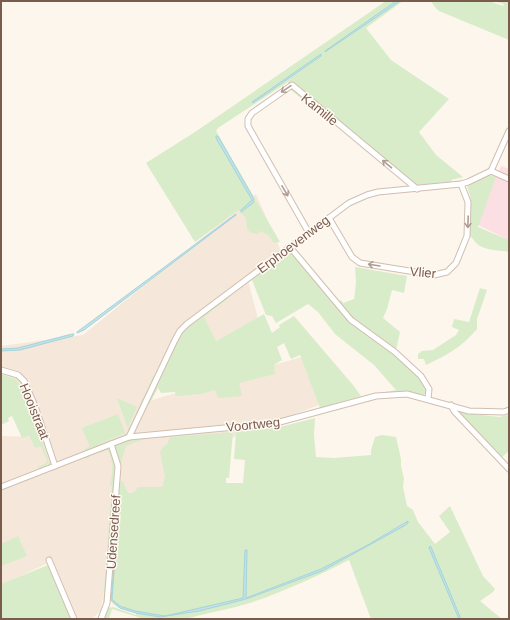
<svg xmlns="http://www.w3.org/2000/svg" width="510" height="620" viewBox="0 0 510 620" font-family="Arial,sans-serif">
<rect width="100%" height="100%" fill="#fdf6ec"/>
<polygon fill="#f5e8da" points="256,194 280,249 275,263 248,281 258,318 216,341 204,318 185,335 145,402 305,356 319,405 205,448 159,492 118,498 101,610 92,619 73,619 48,563 1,585 1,436 34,437 1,373 1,346 83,335"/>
<polygon fill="#fbdfe3" points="501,166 509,169 509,240 476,224"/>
<g fill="#d8ecc9" fill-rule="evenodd">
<path d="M386,1H396L325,51L400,1H403L366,28L391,60L449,99L419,132L436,155L463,177L451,180L452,182L416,185L288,88V82L218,128L216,131L280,242L274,243L268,235L261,231L258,234L251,233L247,229L246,218L238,210L195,242L146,163L195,132ZM321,54V56L253,103L252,102ZM216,136H218L254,199L253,203L241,210L252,200Z"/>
<polygon points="431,1 489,1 503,6 504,4 493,1 509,1 509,40 439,11 434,6"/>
<path d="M490,175L496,177L478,227L509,240V252C500,250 489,251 480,246C476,244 473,238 469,235L471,200L467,185Z"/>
<path d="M287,251H291L340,310L394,353L421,378L426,386L427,393L423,395C403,391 387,392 368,397L365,396L396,390L374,365L335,334L318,312L308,304L276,323L272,316L266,315L252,280L235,292V290Z"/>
<polygon points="355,267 407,276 404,293 392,290 387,309 383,318 400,332 396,350 353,318 339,302 341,300 343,303 354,299 354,301 356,282"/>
<path d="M480,288L487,290L477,319V329C462,347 447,355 426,365L424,359H418V354L422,351L433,350L456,335L459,330L452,327L454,319L469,322Z"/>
<polygon points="227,296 229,298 204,317 216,341 264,314 272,333 280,327 279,325 294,316 353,385 361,396 320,408 300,355 291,359 284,343 277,347 282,360 274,365 275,374 239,383 242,396 218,398 215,390 201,394 176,396 175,392 161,393 158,388 149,405 147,404 181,333 185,328"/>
<polygon points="1,371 12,374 21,379 28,393 52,462 50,465 39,470 38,467 46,463 47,461 41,446 35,448 29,436 22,438 12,416 8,418 9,421 1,425 1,374 15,379 22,387 48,458 49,463 40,469 48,465 50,461 23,386 17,379 1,373"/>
<polygon points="152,376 154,379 129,431 117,398 137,407 128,427 129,428 152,379 152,377 151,378"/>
<polygon points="458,412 499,417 509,415 509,451 501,458"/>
<polygon points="118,414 126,435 85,452 84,451 86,448 124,435 125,433 90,447 82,428"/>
<path d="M315,418L314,435L316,457L334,458L371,455V450L375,437L382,435L396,437L401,459V466L404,479L403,487L407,506L413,510L418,522L435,544L450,532L439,516L450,506L483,576L495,589L493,592L480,601L502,619H461L430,546L429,548L459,619H371L349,560C316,577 285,591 250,603C231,609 211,612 193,617L184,619H144L112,609L109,619H104L108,608L113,607L136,615V613C124,610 115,609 109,598L118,458L115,448L117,444L130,439L166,436V438C154,435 137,441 126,446L120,467L119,481L123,482L128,493C133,493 135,492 138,487H162L165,477L160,452L162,448L167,444L170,437L233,432L229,478H226V483H243L245,460L234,459L236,432L280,427ZM408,521L404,526L322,571L246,599L199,611L160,617L136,613L120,608L111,600L114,557L112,599L115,602L120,606L135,611L165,616L244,598L247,550L245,598L321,569L366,546Z"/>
<path d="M107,448L111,449L115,462L116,469L106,598L100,619H97L103,604L112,487L110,485C113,472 114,465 108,450L89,456L90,457L85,459V456Z"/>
<polygon points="18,536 27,556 1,566 1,544"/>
<polygon points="48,565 72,619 1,619 1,584"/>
</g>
<g fill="#bfe3e8" stroke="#a5d3da">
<polygon points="396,1 400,1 325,52 325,51"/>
<polygon points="321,54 321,56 253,103 252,102"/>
<polygon points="216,136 218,136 254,199 253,203 241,212 241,210 252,200 216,138"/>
<polygon points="236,214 236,215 84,330 77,333 77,332"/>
<polygon points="72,334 74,334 73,336 20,350 1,351 1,349 18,348"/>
<polygon points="408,521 408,523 404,526 322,571 246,599 199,611 160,617 136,613 120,608 111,600 115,557 112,599 115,602 120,606 135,611 165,616 243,598 245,550 247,550 246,598 321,569 366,546"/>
<polygon points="430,546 431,547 461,619 459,619 429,548"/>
</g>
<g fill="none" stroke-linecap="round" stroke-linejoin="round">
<g stroke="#d1beb0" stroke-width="7">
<g id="street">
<polyline points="491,171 509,179"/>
<polyline points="329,218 352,257 360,263 434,275 447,272 456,263 467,236 468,202 461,184"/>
<polyline points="309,233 248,126 248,119 252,113 292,85 417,189"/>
<polyline points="290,247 351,320 395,352 421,376 429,389 428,399"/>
<polyline points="1,370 18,375 24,381 35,406 55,466"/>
<polyline points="451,405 454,411 509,469"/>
<polyline points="129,437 175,340 180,331 187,324 349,203 367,195 378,192 461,184 468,182 491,171 509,131"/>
<polyline points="1,487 129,437 276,423 376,396 407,394 469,411 504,412 509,410"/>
<polyline points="49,560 74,619"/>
<polyline points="101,619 107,603 118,466 111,444"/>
</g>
</g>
<use href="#street" stroke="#fff" stroke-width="5"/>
</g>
<defs><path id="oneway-shaft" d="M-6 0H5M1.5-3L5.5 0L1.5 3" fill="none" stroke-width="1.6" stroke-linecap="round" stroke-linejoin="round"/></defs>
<g stroke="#af9d94">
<use href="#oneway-shaft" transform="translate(286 89) rotate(146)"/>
<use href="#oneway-shaft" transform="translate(387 164) rotate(-140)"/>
<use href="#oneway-shaft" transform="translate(285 191) rotate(60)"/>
<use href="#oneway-shaft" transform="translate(468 222) rotate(92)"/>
<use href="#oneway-shaft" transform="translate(374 265) rotate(-171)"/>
</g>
<g text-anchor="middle" stroke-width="3" stroke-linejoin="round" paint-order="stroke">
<g font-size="13" fill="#7a5c4d" stroke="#fffaf3">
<text transform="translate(320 109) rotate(39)" y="5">Kamille</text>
<text transform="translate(293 244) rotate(-37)" y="5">Erphoevenweg</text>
<text transform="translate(423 272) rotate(5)" y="5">Vlier</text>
<text transform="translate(35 411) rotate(68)" y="5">Hooistraat</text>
<text transform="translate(253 424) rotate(-6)" y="5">Voortweg</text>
<text transform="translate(113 532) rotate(-86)" y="5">Udensedreef</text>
</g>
</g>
<rect width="510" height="620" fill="none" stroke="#7a5c4d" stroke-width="4"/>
</svg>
